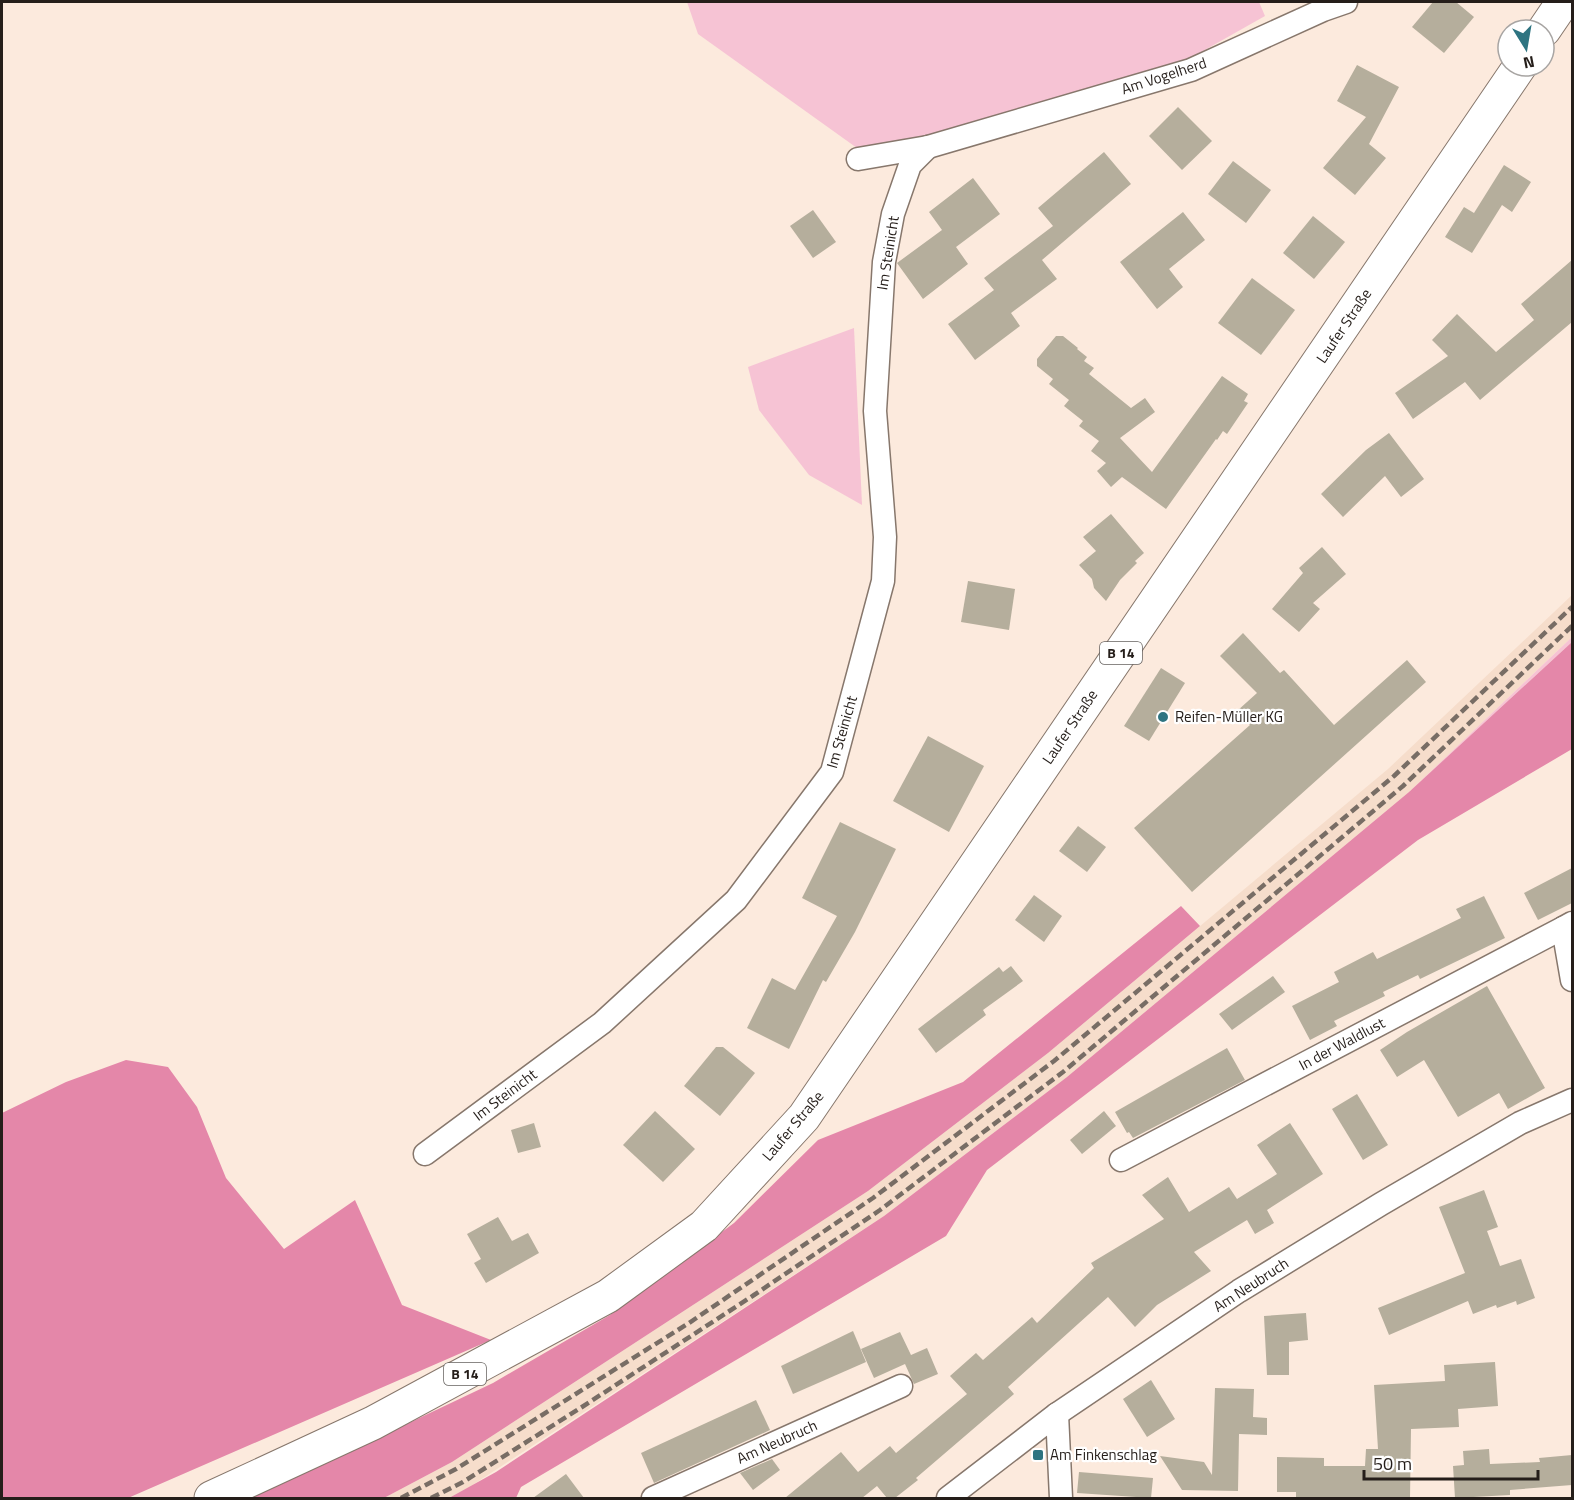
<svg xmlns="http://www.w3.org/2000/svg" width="1574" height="1500" viewBox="0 0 1574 1500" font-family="'Titillium Web',sans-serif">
<rect width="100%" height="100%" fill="#fceadd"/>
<polygon fill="#f6ddcb" points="1572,595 1572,637 1409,792 1067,1077 884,1216 468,1488 449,1498 384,1498 452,1462 868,1191 1048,1053 1388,769"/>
<g fill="#f6c3d4">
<polygon points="687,2 1259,2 1265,16 1187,60 923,141 857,148 698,34"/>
<polygon points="854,328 862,505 809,475 759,410 748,367"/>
<polygon points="1572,637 1572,642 1409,792"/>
</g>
<g fill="#e487a9">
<polygon points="1572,642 1572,749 1418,840 987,1170 946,1236 521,1487 516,1498 449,1498 496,1472 884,1216 1067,1077 1409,792"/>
<polygon points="1181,906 1200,926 1048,1053 868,1191 452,1462 384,1498 251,1498 493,1383 610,1315 734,1223 818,1140 963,1082"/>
<polygon points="126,1060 168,1067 197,1107 226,1178 284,1249 355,1200 402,1305 491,1340 128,1498 2,1498 2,1113 66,1082"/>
</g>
<g fill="#b5ae9c">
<polygon points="1433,2 1456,2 1474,17 1444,53 1412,27"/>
<polygon points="1357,65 1399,87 1369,144 1386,158 1355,195 1323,168 1366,117 1337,101"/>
<polygon points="1178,107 1212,141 1182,170 1149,136"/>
<polygon points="1104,152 1131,184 1042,260 1057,279 1011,313 1020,326 975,360 948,324 994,290 984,278 1053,226 1038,208"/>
<polygon points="1233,161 1271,190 1246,223 1208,194"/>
<polygon points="1504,165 1531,182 1512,212 1502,205 1472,253 1445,237 1464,207 1474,213"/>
<polygon points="973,178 1000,214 956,247 968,264 923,299 897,263 942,230 929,212"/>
<polygon points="813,210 836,242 813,258 790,226"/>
<polygon points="1183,212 1205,240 1169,269 1183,287 1157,309 1120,262"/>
<polygon points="1313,216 1345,242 1314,279 1283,253"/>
<polygon points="1572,260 1572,322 1480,400 1465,382 1413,419 1395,393 1448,356 1432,340 1457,314 1496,352 1534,320 1521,304"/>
<polygon points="1252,278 1295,310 1261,355 1218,323"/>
<polygon points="1056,336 1063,336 1078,348 1077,349 1087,357 1084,361 1094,368 1089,374 1131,408 1145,398 1155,412 1120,438 1152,472 1222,376 1248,394 1244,401 1248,403 1227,434 1223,431 1217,440 1216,439 1166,509 1122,477 1111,487 1097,471 1106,463 1091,451 1099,441 1079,426 1083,421 1064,406 1069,400 1049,384 1053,379 1037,366 1037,359"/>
<polygon points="1389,433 1424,479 1401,497 1385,476 1343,517 1321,494 1366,450"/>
<polygon points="1111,514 1144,553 1135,561 1137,563 1120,580 1106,601 1094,588 1092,579 1079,565 1096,551 1083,537"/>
<polygon points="1322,547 1346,574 1313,603 1320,609 1299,632 1272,609 1303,573 1299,568"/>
<polygon points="968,581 1015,589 1009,630 961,622"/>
<polygon points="1243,633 1280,673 1284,670 1334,725 1407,660 1426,682 1192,892 1134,828 1250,725 1237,711 1257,693 1220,656"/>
<polygon points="1161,668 1185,683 1149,741 1124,726"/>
<polygon points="928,736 984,766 949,832 893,801"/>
<polygon points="840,822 896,849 855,932 826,982 823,980 789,1049 747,1028 772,978 795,990 837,916 802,898"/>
<polygon points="1078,826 1106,847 1087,872 1059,851"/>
<polygon points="1572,868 1572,903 1538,920 1524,893"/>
<polygon points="1034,895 1062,916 1044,942 1015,920"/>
<polygon points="1484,896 1505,938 1420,979 1418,975 1383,992 1385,996 1334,1021 1337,1026 1310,1040 1292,1006 1339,982 1334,972 1373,952 1377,959 1461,918 1456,909"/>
<polygon points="1011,966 1023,981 983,1010 986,1015 936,1053 918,1029 999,967 1003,972"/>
<polygon points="1273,976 1285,992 1232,1030 1219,1014"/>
<polygon points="1487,986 1545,1088 1508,1109 1499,1093 1458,1117 1424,1060 1397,1077 1380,1050 1407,1032"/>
<polygon points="716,1047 723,1047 755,1073 720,1116 684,1086"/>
<polygon points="1227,1048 1245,1080 1133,1138 1129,1132 1127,1133 1115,1112"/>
<polygon points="1357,1094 1388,1145 1363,1160 1332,1109"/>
<polygon points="655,1111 695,1149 663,1182 623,1145"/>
<polygon points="1104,1111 1116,1126 1082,1154 1070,1140"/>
<polygon points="534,1123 541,1147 518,1153 511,1130"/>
<polygon points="1290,1123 1323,1174 1267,1210 1274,1223 1255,1234 1247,1220 1194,1252 1211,1271 1157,1305 1135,1327 1108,1297 1008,1387 1014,1394 916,1478 918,1480 895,1498 887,1498 877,1486 862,1498 785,1498 841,1452 858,1472 890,1446 896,1453 967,1394 950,1376 976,1353 983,1360 1032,1317 1037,1323 1094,1268 1091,1263 1164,1219 1142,1195 1168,1177 1189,1212 1229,1187 1237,1199 1277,1174 1257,1145"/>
<polygon points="1484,1190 1498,1227 1487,1231 1500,1266 1521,1259 1535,1298 1517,1305 1516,1301 1497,1308 1496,1305 1473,1314 1468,1301 1389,1335 1378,1308 1465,1273 1439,1207"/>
<polygon points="498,1217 512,1241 528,1233 539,1253 486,1283 474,1263 481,1259 467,1234"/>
<polygon points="1306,1313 1308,1340 1289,1342 1289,1375 1267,1375 1264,1316"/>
<polygon points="853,1331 866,1362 793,1394 781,1366"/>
<polygon points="900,1332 911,1355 927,1348 938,1374 914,1384 905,1364 874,1378 861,1349"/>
<polygon points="1495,1362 1498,1406 1458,1409 1459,1427 1411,1429 1410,1498 1296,1498 1296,1492 1277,1492 1277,1457 1324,1458 1324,1466 1365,1466 1366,1449 1378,1449 1374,1385 1445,1381 1444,1365"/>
<polygon points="1151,1380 1175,1419 1147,1437 1123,1399"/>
<polygon points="1215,1388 1254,1389 1253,1417 1267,1418 1267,1435 1239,1434 1238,1491 1182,1490 1160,1456 1204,1462 1212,1475"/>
<polygon points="756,1400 770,1430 654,1483 641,1453"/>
<polygon points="1489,1449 1490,1464 1540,1462 1539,1458 1572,1455 1572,1485 1510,1490 1510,1495 1455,1498 1453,1466 1464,1465 1463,1451"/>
<polygon points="772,1459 780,1470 753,1490 740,1473"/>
<polygon points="1079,1472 1153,1478 1151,1498 1077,1493"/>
<polygon points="566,1474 584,1498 533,1498"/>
</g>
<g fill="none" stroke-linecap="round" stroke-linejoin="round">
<g stroke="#87776c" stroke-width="25">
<g id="minor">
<polyline points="858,159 928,147 1191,70 1323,10 1346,2"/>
<polyline points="1572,923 1563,928 1572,980"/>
<polyline points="425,1154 602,1023 736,900 832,772 883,581 885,537 875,411 884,262 893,214 910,165 928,147"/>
<polyline points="1121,1160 1563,928"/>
<polyline points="1057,1414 1061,1498"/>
<polyline points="653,1498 901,1386"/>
<polyline points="948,1498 1057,1414 1239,1291 1381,1204 1520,1123 1572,1100"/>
</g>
</g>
<g stroke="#87776c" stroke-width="35">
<g id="primary">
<polyline points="1544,30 1563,2"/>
<polyline points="211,1498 373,1423 608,1296 704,1226 804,1117 1520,66"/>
</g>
</g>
<use href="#minor" stroke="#fff" stroke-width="22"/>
<use href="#primary" stroke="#fff" stroke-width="33"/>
<g stroke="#786d65" stroke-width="4.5" stroke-dasharray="9 4.5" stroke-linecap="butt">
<polyline points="401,1498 456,1469 689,1323 873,1198 1054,1061 1394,776 1572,607"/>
<polyline points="431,1498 463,1482 582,1407 754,1295 880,1210 1063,1072 1403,786 1572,626"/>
</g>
</g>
<g fill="#2e7481" stroke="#fff" stroke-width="2">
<circle cx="1163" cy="717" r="6"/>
<rect x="1032" y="1449" width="12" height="12" rx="3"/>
</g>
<g text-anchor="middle" stroke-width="4.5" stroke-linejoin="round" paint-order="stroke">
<g fill="#fff" stroke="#66625f" stroke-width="1.5">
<rect x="1100" y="642" width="42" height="22" rx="4.5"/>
<rect x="444" y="1363" width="42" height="22" rx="4.5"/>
</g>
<g font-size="14" font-weight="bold" fill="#251e1a">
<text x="1121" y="658">B 14</text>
<text x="465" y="1379">B 14</text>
</g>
<g font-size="15" fill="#251e1a" stroke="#fff">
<text transform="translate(1164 76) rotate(-18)" y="5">Am Vogelherd</text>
<text transform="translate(888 253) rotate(-81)" y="5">Im Steinicht</text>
<text transform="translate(1344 326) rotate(-56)" y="5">Laufer Straße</text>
<text transform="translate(1070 727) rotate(-56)" y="5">Laufer Straße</text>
<text transform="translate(842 732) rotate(-74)" y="5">Im Steinicht</text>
<text transform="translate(1342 1044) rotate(-28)" y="5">In der Waldlust</text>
<text transform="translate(505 1095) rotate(-37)" y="5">Im Steinicht</text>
<text transform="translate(793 1126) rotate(-50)" y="5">Laufer Straße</text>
<text transform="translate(1251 1285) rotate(-33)" y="5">Am Neubruch</text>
<text transform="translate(777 1442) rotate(-24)" y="5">Am Neubruch</text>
</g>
<g font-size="15" fill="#251e1a" stroke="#fff" text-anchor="start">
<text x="1175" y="722">Reifen-Müller KG</text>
<text x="1050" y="1460">Am Finkenschlag</text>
</g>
</g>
<rect width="1574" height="1500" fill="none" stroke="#251e1a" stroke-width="6"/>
<g transform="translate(1526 48) rotate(169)"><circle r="28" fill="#ffffff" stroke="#a8a5a3" stroke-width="1.5"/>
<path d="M0-4.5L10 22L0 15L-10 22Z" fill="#2e7481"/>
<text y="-9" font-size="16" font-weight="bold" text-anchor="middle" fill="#251e1a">N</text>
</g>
<path d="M1364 1470v9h174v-9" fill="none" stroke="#251e1a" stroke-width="3"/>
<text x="1373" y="1470" font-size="18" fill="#251e1a" stroke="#ffffff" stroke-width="4.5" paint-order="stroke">50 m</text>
</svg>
